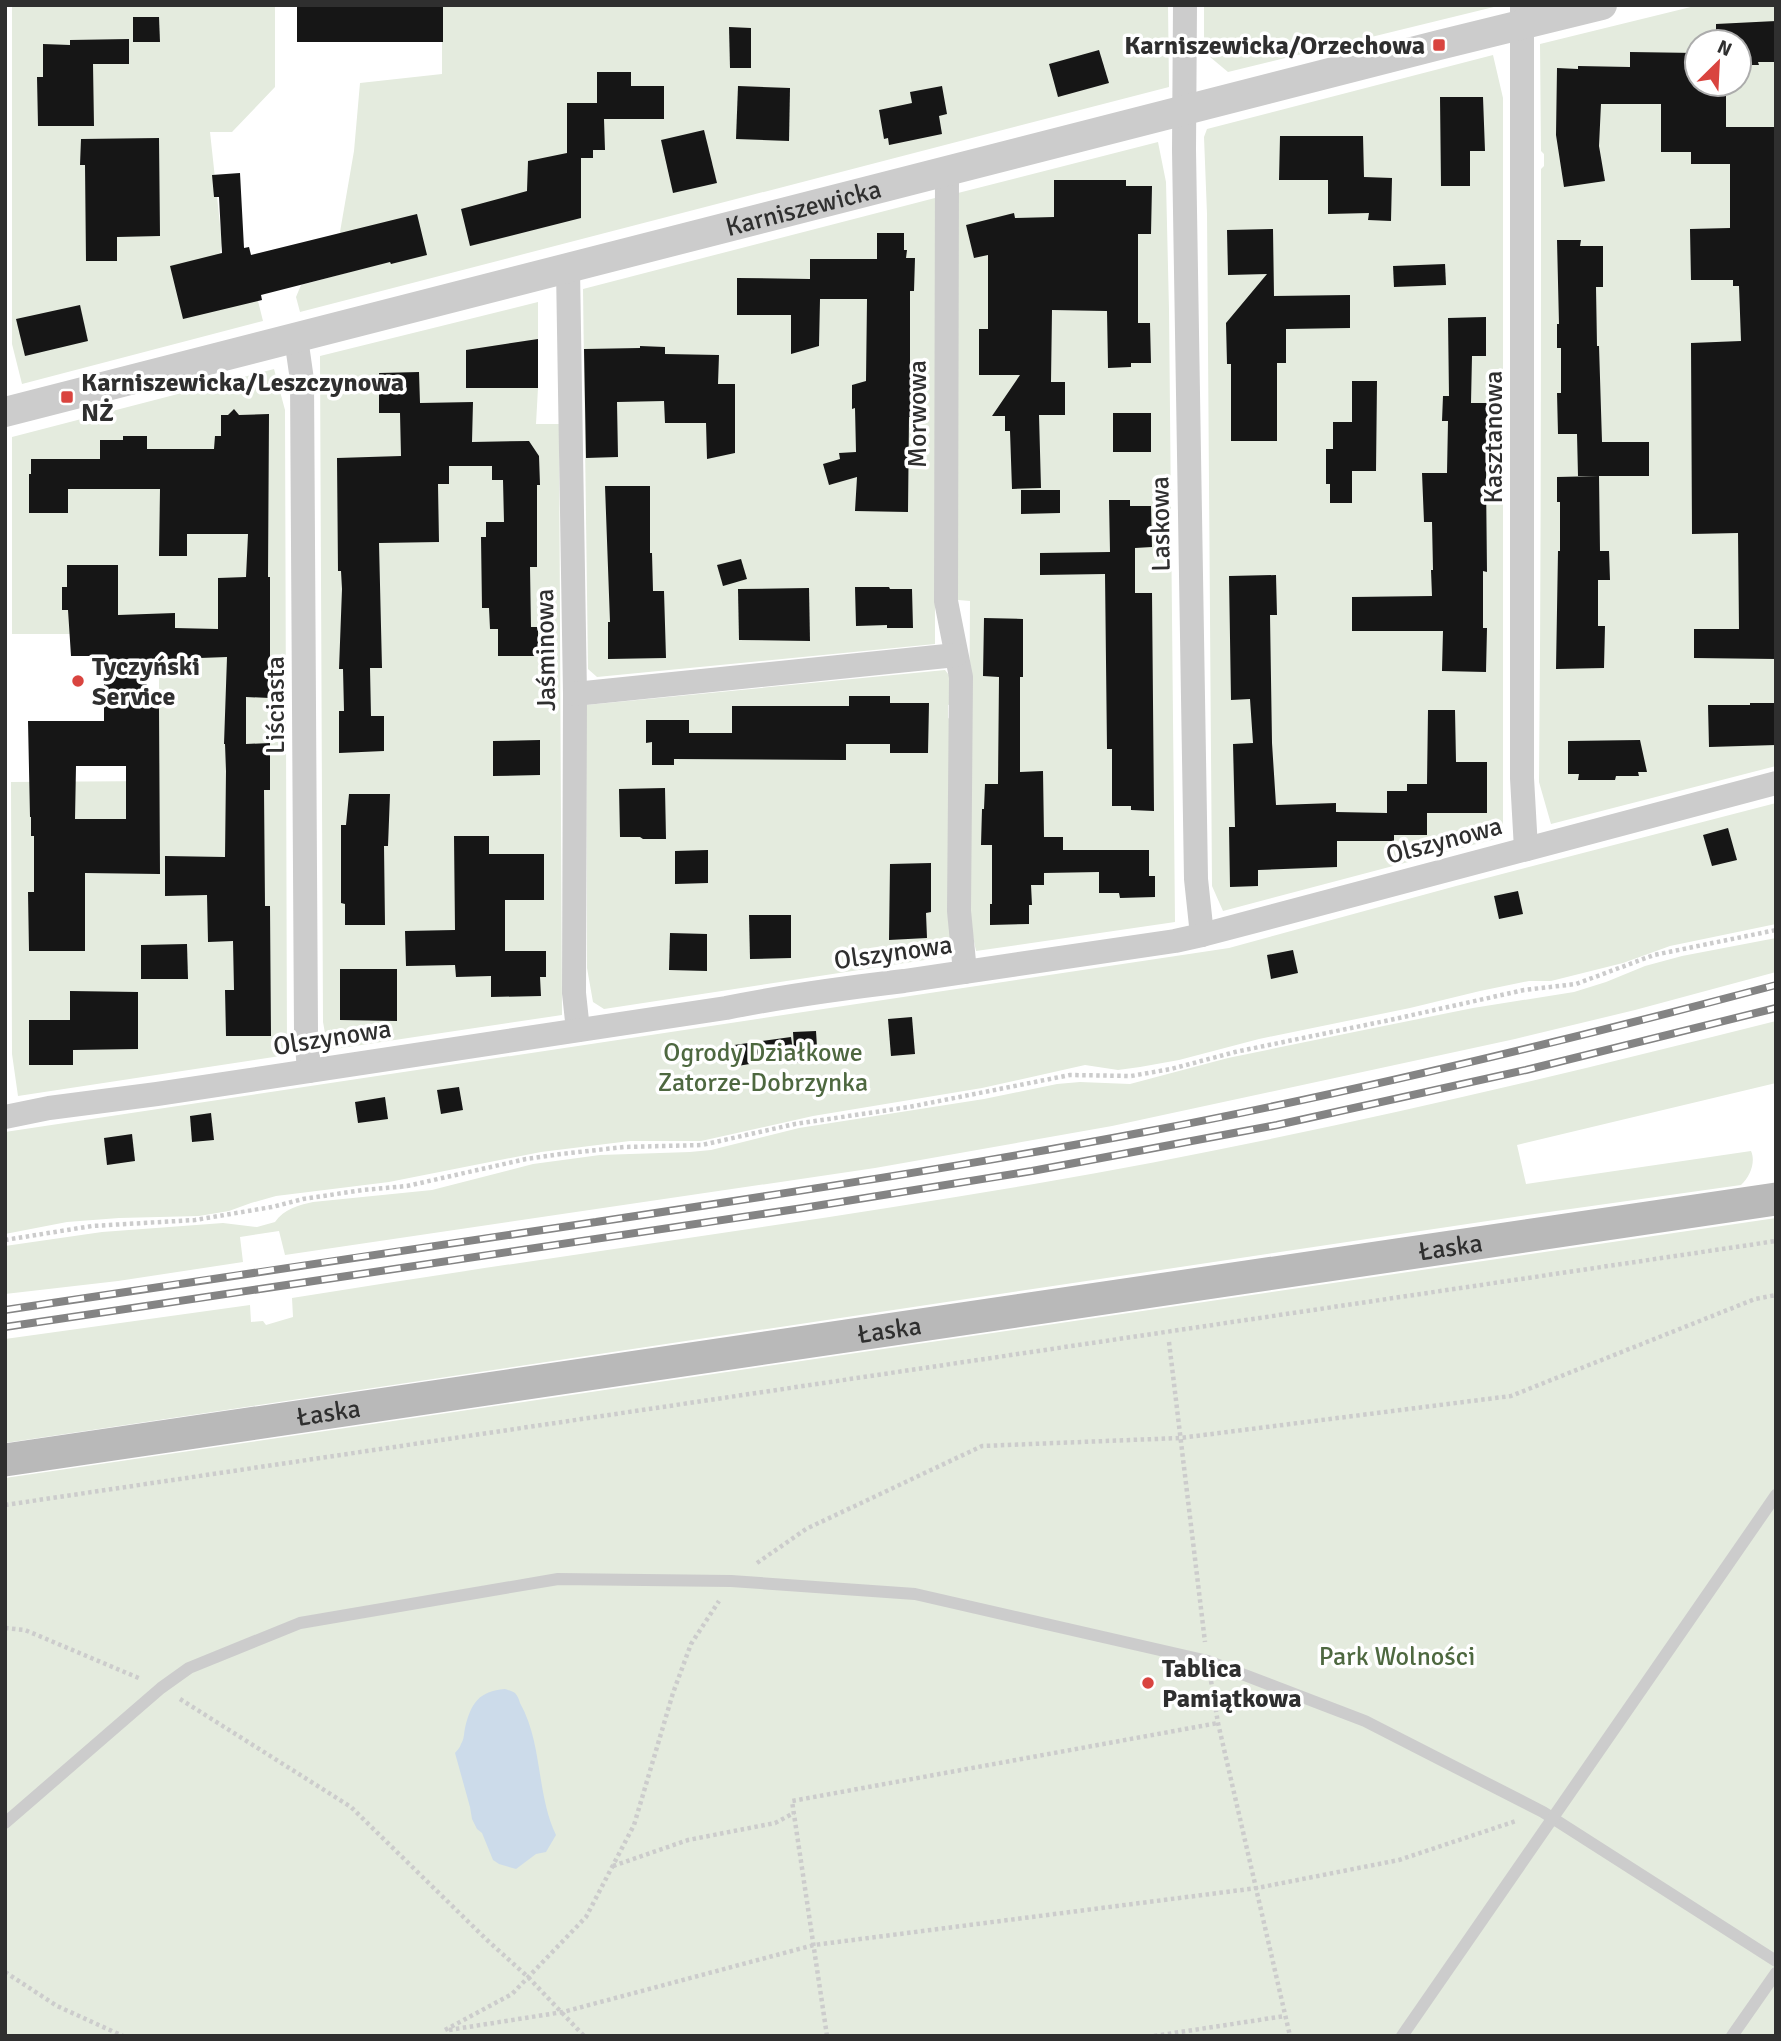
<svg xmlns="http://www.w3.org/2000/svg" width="1781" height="2041" viewBox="0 0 1781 2041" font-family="Signika,sans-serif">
<rect width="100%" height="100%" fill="#fff"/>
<g fill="#e4ebde" fill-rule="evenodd">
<polygon points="12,5 275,5 275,87 232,132 210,132 222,243 220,254 258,301 263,321 22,384 12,344"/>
<polygon points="442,5 1168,5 1169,87 300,312 296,297 301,285 350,272 340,232 354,151 360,83 442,74"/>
<polygon points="1204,5 1502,5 1228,72 1204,52"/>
<path d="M1699,5H1776V766L1551,824L1539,782C1541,577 1541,373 1541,169L1544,166V154L1541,151L1540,44ZM1697,42H1739V84H1697Z"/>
<polygon points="1493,55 1503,98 1503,837 1223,911 1212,886 1207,214 1204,137 1207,129"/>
<polygon points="1158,142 1166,182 1169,310 1175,922 976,951 968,913 970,601 958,600 958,193"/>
<polygon points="935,198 935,644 597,677 588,669 583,289"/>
<polygon points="538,302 538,388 536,424 559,424 562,1015 328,1050 323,1022 320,356"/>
<polygon points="274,369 285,410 287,1055 18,1096 12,1054 11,782 159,781 159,634 12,634 12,437"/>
<polygon points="945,670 952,679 952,704 948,705 948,718 952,720 951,956 604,1009 593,1002 587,968 586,705"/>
<polygon points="1776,803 1776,924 1670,946 1623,963 1551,981 1529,981 1480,991 1410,1008 1259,1039 1179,1060 1140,1067 1118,1070 1085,1065 982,1088 813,1116 701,1141 630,1141 541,1152 389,1182 276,1196 251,1203 229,1211 199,1216 119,1218 67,1222 5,1234 5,1132 1229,948 1456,886"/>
<path d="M1776,938V972L1635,1010L1515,1039L1112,1126L875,1168L285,1255L279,1231L240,1237L243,1262L118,1281L5,1294V1246L102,1232L223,1223L257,1227L275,1222C284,1209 299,1205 313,1202L432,1190L533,1164L600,1155L690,1152L711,1150L799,1128L984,1099L1057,1084L1080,1082L1130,1084L1228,1058L1359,1031L1473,1008L1574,992L1606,982L1645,966L1682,956Z"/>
<path d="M1776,1021V1083L1517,1145L1526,1184L1751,1151C1756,1162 1750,1177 1741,1185L1521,1216L5,1443V1339L250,1305L251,1322L263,1321L266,1325L293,1317L292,1298C539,1258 788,1226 1034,1184C1284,1141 1530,1083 1776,1021Z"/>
<polygon points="1776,1218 1776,2036 5,2036 5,1478"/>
</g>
<path fill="#ccdbea" d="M505,1689C508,1690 512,1691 515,1693C518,1696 519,1700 520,1703C543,1744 536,1793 556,1835L546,1852L536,1854L516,1869L499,1864L493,1860L482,1833L477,1829L472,1819L470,1807L455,1753C457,1750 460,1748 461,1744C464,1740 464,1733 465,1728C471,1703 479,1691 505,1689Z"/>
<g fill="#161616" fill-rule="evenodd">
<rect x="297" y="5" width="146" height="37"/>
<polygon points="133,17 159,17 160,42 133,42"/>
<polygon points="1776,21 1776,62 1758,62 1759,65 1739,65 1739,42 1716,42 1716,24"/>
<polygon points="729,27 751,28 751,68 730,68"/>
<polygon points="129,39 129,64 93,64 94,126 38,126 37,77 43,77 43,44 70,45 70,40"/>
<polygon points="1099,50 1109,83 1058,97 1049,64"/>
<polygon points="1630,52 1697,53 1697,84 1726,84 1726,127 1776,127 1776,659 1694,658 1694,629 1739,629 1738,533 1692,534 1691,343 1741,341 1739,286 1733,286 1733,280 1691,280 1690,229 1730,228 1730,164 1691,164 1691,152 1661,152 1661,104 1601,104 1599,146 1605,181 1564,187 1556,135 1557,68 1578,69 1578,66 1630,67"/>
<polygon points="597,72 631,72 631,86 664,86 664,119 604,119 605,150 593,150 593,158 581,158 581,218 470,246 461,209 527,191 528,161 567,153 567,103 597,103"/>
<polygon points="738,86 790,88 789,141 736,139"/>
<polygon points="942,86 947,114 939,116 942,134 889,145 888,138 884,139 879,110 912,103 910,92"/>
<polygon points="1440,97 1483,97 1485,151 1470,151 1470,186 1441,186"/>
<polygon points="704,130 717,183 673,193 661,140"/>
<polygon points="1280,136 1363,136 1364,177 1392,178 1391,221 1368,220 1369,213 1328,214 1328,180 1279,180"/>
<polygon points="159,138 160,236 117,237 117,261 86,261 85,165 80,165 81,139"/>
<polygon points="240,173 244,248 249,247 251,255 417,214 427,255 391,264 390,262 261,295 262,300 183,319 170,266 222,253 219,197 214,197 212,175"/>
<polygon points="1054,180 1126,180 1126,186 1152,186 1151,234 1138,234 1138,323 1150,323 1151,363 1131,363 1131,367 1108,368 1107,311 1052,310 1051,382 1065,382 1065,415 1039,415 1041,488 1012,489 1010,431 1005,431 1005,416 992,416 1020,375 979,375 979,329 988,329 988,255 974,258 966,225 1014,213 1015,218 1054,217"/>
<polygon points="1273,229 1274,296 1350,295 1350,328 1286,329 1286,363 1277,363 1277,441 1231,441 1231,364 1227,364 1226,323 1267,274 1228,275 1227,230"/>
<polygon points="877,233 904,233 904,250 907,250 906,258 915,258 914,291 910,291 910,366 915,366 915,417 909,417 908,512 855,511 857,477 829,485 823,464 840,459 839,453 856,452 855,408 852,409 852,385 866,381 867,299 820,299 819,346 791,354 791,315 737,315 737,278 810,279 810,259 877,259"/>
<polygon points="1557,240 1581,240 1580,246 1603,246 1603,287 1596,287 1597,346 1599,346 1602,442 1649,442 1649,476 1578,476 1577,434 1558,434 1557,393 1561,393 1561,348 1557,348 1557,324 1559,324"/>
<polygon points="1445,264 1446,285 1394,287 1393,266"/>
<polygon points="80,305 88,341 25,356 16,319"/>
<polygon points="1486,317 1486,356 1472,356 1471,403 1488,403 1486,478 1487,572 1483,571 1483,628 1487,628 1486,672 1442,671 1443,631 1352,631 1352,597 1432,596 1431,570 1433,570 1432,522 1424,522 1422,473 1447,473 1448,421 1442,421 1443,396 1449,396 1448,318"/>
<polygon points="538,339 538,388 466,388 466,350"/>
<polygon points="640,346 665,347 665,354 719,355 718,384 735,384 735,453 707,459 706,423 665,423 664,401 617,402 618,457 586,458 584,349 640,348"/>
<polygon points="419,372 420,403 473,402 472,442 529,441 539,456 540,485 537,485 537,567 530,567 531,627 538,627 538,656 498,656 498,629 490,629 489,608 482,608 481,537 486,537 486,522 504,522 503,480 492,480 492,466 449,466 449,484 438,484 439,542 379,543 382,668 370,668 371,716 384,716 384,751 339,753 339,711 344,711 343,669 339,669 342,589 341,571 338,571 337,458 401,456 400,413 379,413 379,373"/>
<polygon points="1352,381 1377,381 1376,471 1352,471 1352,503 1330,503 1330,484 1326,484 1326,449 1333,449 1333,422 1352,422"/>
<path d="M234,409L239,415L269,414L268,577H270V698L246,697V744L270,743V790H264L265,906H270L271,1036H226L225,990H234L233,941L208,942L207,895L165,896V856L225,857L226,771L225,744H224L227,657L146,660L147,707H159L160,874L85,873V951H29L28,892H34V836H31V817H30L28,721H104V663L99,664V656H71L68,610H62V587H67V565H118V615L175,613V628L218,629V578L246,577L248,534H187V556H159L160,489H68V513H29V474H31V459H100V440H123V436H147V449H214L215,436H221V415H228ZM76,766H126V819H75Z"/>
<rect x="1113" y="413" width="38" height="39"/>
<polygon points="1599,476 1600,551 1609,551 1610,580 1598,580 1598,626 1605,626 1604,668 1556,669 1558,551 1560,551 1560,502 1557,502 1557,477"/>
<polygon points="605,486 650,486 650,553 652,553 653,591 664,591 666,658 608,659 608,622 610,622"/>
<polygon points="1021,490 1060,490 1060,513 1021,514"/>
<polygon points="1109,500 1130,500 1130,506 1151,506 1152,547 1135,548 1135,593 1152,593 1154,811 1131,810 1131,806 1112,806 1112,749 1107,749 1105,574 1040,575 1040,553 1110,552"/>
<polygon points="741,559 747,579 723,586 717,565"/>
<polygon points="1276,575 1277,615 1270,615 1272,743 1276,805 1336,803 1336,812 1387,813 1387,791 1407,791 1407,784 1427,784 1428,710 1455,710 1456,762 1487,762 1487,813 1427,813 1427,835 1394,835 1394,841 1337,841 1337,867 1258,870 1258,886 1230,887 1229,827 1235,827 1233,744 1253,743 1250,699 1231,700 1229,576"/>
<polygon points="855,587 889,587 890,589 912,589 913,628 887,628 887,625 856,626"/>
<polygon points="809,588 810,641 739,640 738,589"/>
<polygon points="984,618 1023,619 1023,677 1020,677 1020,772 1043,771 1044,837 1063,837 1063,850 1149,850 1149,876 1155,876 1155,897 1120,898 1119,893 1099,893 1099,872 1044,873 1044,885 1031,885 1032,905 1029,905 1029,924 990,925 990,904 992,904 992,845 981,845 982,809 984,809 985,784 998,784 999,677 983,676"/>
<polygon points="849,696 890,696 890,703 929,703 928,753 890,753 890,744 846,744 846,760 674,759 674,765 652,765 652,742 646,743 646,720 689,720 689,733 732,733 732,706 849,706"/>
<polygon points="1750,703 1776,703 1776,745 1709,747 1708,705 1750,705"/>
<polygon points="540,740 540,775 493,776 493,741"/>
<polygon points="1640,740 1647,772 1638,772 1639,776 1616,776 1615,780 1578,780 1579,774 1568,774 1568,741"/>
<polygon points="665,788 666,839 643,839 640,837 620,837 619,789"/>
<polygon points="349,794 390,794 388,846 384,846 385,925 345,925 345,904 341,903 341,825 346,825"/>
<polygon points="1728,828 1737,860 1712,866 1703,835"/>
<polygon points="454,836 489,836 489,854 544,854 544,900 505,900 505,951 546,951 546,977 540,977 541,996 491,997 491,976 456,977 455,965 406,966 405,931 455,930"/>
<polygon points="708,850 708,883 675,884 675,851"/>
<polygon points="931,863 931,912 926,913 927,938 889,940 890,864"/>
<polygon points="1518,891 1523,914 1499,919 1494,896"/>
<polygon points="749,915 791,915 791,958 750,959"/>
<polygon points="670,933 707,934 707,971 669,970"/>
<polygon points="187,944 188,979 141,979 141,945"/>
<polygon points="1293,950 1298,973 1271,979 1267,955"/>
<polygon points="340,969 397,969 397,1021 340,1020"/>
<polygon points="70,991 138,992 138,1049 73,1050 73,1065 29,1065 29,1020 70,1020"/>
<polygon points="912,1017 915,1054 891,1056 888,1019"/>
<polygon points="816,1031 818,1062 795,1063 793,1032"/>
<polygon points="791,1037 794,1057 731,1067 727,1046"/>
<polygon points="459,1087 463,1110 441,1114 437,1090"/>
<polygon points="385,1097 388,1119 358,1123 355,1102"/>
<polygon points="211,1113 214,1140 192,1142 190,1116"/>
<polygon points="132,1134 135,1161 107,1165 104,1138"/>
</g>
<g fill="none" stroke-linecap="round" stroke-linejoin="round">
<g stroke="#ccc" stroke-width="4.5" stroke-dasharray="3.5 3.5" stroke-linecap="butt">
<polyline points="5,1240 92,1226 195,1220 272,1207 303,1199 363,1190 407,1186 526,1159 561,1154 624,1147 702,1145 795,1124 909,1107 1070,1075 1131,1076 1171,1069 1235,1052 1390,1020 1524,990 1576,984 1654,955 1776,930"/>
<polyline points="1169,1342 1205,1642"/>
<polyline points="5,1505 1776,1241"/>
<polyline points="757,1563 806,1529 982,1446 1180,1438 1511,1396 1755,1299 1776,1295"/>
<polyline points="5,1628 25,1630 141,1679"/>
<polyline points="1211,1681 1218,1723 1290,2036"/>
<polyline points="180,1699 351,1807 487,1940 528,1977 584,2036"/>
<polyline points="613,1866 688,1840 775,1823 794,1813"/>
<polyline points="5,1972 57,2006 123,2036"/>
<polyline points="445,2030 512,1994 586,1917 634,1825 673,1693 691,1644 719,1601"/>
<polyline points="449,2030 563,2012 814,1945 1257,1888 1399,1860 1516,1821"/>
<polyline points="827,2036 792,1801 1218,1723"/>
<polyline points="1154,2036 1285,2016"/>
</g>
<g stroke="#ccc" stroke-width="12">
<polyline points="5,1823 161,1688 189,1668 300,1623 558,1579 731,1581 915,1594 1208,1661 1365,1721 1543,1812 1776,1961"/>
<polyline points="1402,2036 1776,1495"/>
<polyline points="1732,2036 1776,1973"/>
</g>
<g stroke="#ccc" stroke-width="24">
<polyline points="1185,5 1184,150 1196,879 1202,935"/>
<polyline points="1522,5 1522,778 1526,849"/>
<polyline points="947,172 946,601 961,677 959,911 965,972"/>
<polyline points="568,269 575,694 574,993 578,1030"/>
<polyline points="296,338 302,380 306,1032 309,1071"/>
<polyline points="575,694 956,655"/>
<path d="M5,1117L49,1108L157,1094L726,1008C785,996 844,988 904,981L1175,941L1202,935L1776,783"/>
</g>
<path stroke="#ccc" stroke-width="30" id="s1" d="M5,412L1439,45L1602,5"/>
<path stroke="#b9b9b9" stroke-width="33" id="s2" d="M5,1460L1776,1199"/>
<g stroke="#848484" stroke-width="8">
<g id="rail">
<path d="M5,1310C202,1280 399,1251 596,1222C781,1194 966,1166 1150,1131C1360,1091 1569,1040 1776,985"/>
<polyline points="5,1327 803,1208 1032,1171 1277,1125 1526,1070 1776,1008"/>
</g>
</g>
<use href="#rail" stroke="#fff" stroke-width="5" stroke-dasharray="16" stroke-linecap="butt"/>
</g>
<g fill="#d9443f" stroke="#fff" stroke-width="2.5">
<rect x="1432" y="38" width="14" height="14" rx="3.5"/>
<rect x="60" y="390" width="14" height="14" rx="3.5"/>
<circle cx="78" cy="681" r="7"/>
<circle cx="1148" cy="1683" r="7"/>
</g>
<g text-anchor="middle" stroke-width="7" stroke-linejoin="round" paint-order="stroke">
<g font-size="26" font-weight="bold" fill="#2f2f2f" stroke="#fff" text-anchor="start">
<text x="1425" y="54" text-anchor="end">Karniszewicka/Orzechowa</text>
<text x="81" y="391">Karniszewicka/Leszczynowa<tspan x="81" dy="30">NŻ</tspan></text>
<text x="92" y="675">Tyczyński<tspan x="92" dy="30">Service</tspan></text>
<text x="1162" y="1677">Tablica<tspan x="1162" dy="30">Pamiątkowa</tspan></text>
</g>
<g font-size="26" fill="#2f2f2f" stroke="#fff">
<text dy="9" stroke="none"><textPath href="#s1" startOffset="824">Karniszewicka</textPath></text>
<text transform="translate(917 414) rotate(-90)" y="9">Morwowa</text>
<text transform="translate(1493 437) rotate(-90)" y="9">Kasztanowa</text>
<text transform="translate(1160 524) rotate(-91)" y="9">Laskowa</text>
<text transform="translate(545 650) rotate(-91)" y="9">Jaśminowa</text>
<text transform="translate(275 705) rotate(-90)" y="9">Liściasta</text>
<text transform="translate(1444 840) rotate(-15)" y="9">Olszynowa</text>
<text transform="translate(893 952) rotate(-8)" y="9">Olszynowa</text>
<text transform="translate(332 1037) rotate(-9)" y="9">Olszynowa</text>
<text dy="9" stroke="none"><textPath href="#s2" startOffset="1461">Łaska</textPath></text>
<text dy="9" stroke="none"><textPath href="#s2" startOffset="894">Łaska</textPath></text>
<text dy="9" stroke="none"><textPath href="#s2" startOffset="327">Łaska</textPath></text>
</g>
<g font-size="26" fill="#4e6840" stroke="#fff">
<text x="763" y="1061">Ogrody Działkowe<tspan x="763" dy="30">Zatorze-Dobrzynka</tspan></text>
<text x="1397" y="1665">Park Wolności</text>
</g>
</g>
<rect width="1781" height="2041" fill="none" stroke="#2f2f2f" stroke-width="14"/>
<g transform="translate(1718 63) rotate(24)"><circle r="33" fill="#ffffff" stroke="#acacac" stroke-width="2"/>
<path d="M0-5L12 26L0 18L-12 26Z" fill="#d9443f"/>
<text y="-10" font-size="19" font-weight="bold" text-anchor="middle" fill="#2f2f2f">N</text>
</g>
</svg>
